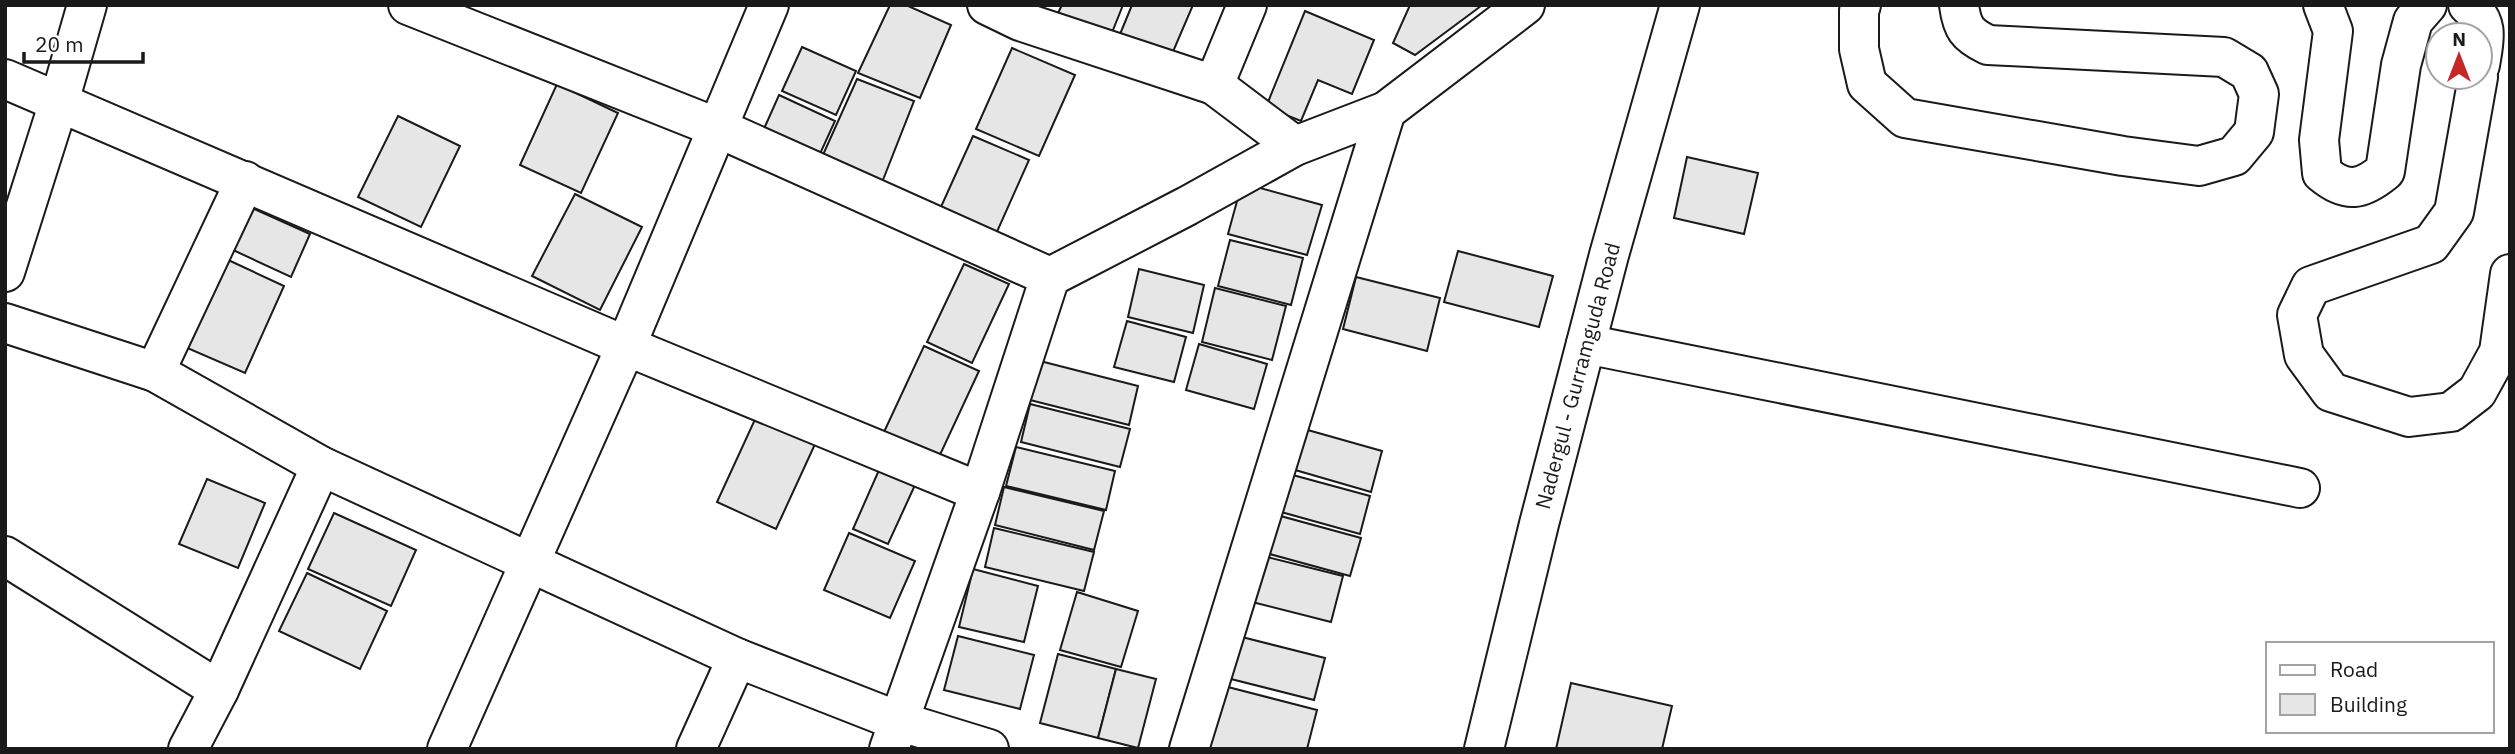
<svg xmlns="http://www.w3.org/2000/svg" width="2515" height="754" viewBox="0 0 2515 754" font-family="'IBM Plex Sans',sans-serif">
<rect width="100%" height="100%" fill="#fff"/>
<g fill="#e6e6e6" stroke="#1a1a1a" stroke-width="2">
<polygon points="890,5 906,5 951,25 920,98 858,73"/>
<polygon points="1062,5 1123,5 1111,35 1058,13"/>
<polygon points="1132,5 1193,5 1169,61 1118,39"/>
<polygon points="1410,5 1479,5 1481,6 1415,55 1393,43"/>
<polygon points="1305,11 1374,40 1352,94 1318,80 1301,121 1266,107"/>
<polygon points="802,47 856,71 836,115 782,91"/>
<polygon points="1012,48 1075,75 1039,156 976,129"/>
<polygon points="857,79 914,101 881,185 822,157"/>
<polygon points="557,84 618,113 581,193 520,165"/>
<polygon points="779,95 835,121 819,156 763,131"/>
<polygon points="398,116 460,146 421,227 358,197"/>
<polygon points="973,136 1029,160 996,234 940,209"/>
<polygon points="1687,157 1758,173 1744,234 1674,218"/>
<polygon points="1242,183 1322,205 1307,255 1228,234"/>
<polygon points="575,194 642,227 600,310 532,276"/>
<polygon points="252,208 310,234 291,277 233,250"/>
<polygon points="1230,240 1303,258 1291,305 1218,286"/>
<polygon points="1458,251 1553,276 1539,327 1444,302"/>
<polygon points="226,259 284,286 245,373 185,347"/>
<polygon points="964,264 1009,284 972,363 927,342"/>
<polygon points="1139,269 1204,285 1193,333 1128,317"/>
<polygon points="1356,277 1440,298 1427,351 1343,329"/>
<polygon points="1215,288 1286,306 1272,360 1202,342"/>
<polygon points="1127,321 1186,337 1174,382 1114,367"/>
<polygon points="1199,344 1267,364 1254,409 1186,390"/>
<polygon points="924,346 979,371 939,457 884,432"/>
<polygon points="1040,361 1138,386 1129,425 1030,400"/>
<polygon points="1030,404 1130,429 1120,467 1021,442"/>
<polygon points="757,415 816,442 776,529 717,502"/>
<polygon points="1290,425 1382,451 1371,492 1278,465"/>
<polygon points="1016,447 1115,471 1106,510 1006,486"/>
<polygon points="879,470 915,485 888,544 853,529"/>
<polygon points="1278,471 1370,496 1360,534 1267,508"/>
<polygon points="207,479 265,503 238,568 179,544"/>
<polygon points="1004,487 1104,511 1094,550 995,525"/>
<polygon points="1266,512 1361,538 1350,576 1255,550"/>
<polygon points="334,513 416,550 391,606 308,569"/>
<polygon points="994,528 1094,552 1084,591 985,567"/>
<polygon points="849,533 915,561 890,618 824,590"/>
<polygon points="1263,556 1343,576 1331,622 1252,602"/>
<polygon points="973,569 1038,586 1024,642 959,627"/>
<polygon points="307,573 387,611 360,669 279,631"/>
<polygon points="1077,592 1138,611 1121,667 1060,650"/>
<polygon points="1234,635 1325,658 1314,700 1223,677"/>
<polygon points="958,636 1034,655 1020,709 944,690"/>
<polygon points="1058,654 1116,669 1098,738 1040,723"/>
<polygon points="1116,669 1156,679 1138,748 1098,738"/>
<polygon points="1571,683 1672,706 1662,749 1556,749"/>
<polygon points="1224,686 1317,710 1307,749 1208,749"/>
</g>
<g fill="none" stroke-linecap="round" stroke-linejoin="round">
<g stroke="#1a1a1a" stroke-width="42">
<g id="minor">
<polyline points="408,5 718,128 1050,277"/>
<polyline points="987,5 1020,21 1214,85 1295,146"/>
<path d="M1861,5L1859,11V49L1867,84L1905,118L2123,156L2199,166L2234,156L2254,132L2259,94L2249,72L2224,57L1988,45C1967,35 1962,28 1959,5"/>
<path d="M2323,5L2333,31L2319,140L2322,173C2347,194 2362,190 2385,171L2401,65L2413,21L2427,5"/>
<path d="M2468,5C2490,23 2484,40 2480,65"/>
<polyline points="2478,77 2454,212 2431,244 2311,286 2297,315 2304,355 2331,392 2409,417 2451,412 2477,392 2499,352 2510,274"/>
<polyline points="5,79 626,346 980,492"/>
<polyline points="1214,85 1247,5"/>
<polyline points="5,272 59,102 87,5"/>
<polyline points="5,323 155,372 321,466 737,658 898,721 989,749"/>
<polyline points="1586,344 2300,488"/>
<polyline points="155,372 245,181"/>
<polyline points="5,556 219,690"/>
<polyline points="188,749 219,690 321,466"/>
<polyline points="447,749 626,346 769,5"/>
<polyline points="696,749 737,658"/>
<polyline points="889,749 980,492 1050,277 1187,206 1295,146 1386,111 1525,5"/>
<polyline points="1189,749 1386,111"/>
</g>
</g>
<g stroke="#1a1a1a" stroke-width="42">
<polyline id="major" points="1484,749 1539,524 1609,255 1680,5"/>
</g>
<use href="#minor" stroke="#fff" stroke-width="38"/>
<use href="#major" stroke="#fff" stroke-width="38"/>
</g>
<g text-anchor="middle" stroke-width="5" stroke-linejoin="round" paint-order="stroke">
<g font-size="21" fill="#1a1a1a" stroke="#fff">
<text transform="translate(1578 376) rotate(-75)" y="7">Nadergul - Gurramguda Road</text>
</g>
</g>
<rect width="2515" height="754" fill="none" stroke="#1a1a1a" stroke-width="14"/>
<rect x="2266" y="642" width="228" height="91" fill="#ffffff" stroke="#a3a3a3" stroke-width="2"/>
<rect x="2280" y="665" width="35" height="10" fill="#ffffff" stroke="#a3a3a3" stroke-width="2"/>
<text x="2330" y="677" font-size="21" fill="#1a1a1a">Road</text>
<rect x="2280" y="694" width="35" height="21" fill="#e6e6e6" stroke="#a3a3a3" stroke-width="2"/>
<text x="2330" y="712" font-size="21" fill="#1a1a1a">Building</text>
<g transform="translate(2459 56)"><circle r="33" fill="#ffffff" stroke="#a3a3a3" stroke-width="2"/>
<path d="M0-5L12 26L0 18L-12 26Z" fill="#c62828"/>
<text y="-10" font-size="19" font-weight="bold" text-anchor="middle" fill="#1a1a1a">N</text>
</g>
<path d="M24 52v10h119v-10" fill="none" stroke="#1a1a1a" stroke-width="3.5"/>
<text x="35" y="52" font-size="21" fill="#1a1a1a" stroke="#ffffff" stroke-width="5" paint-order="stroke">20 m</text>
</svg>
